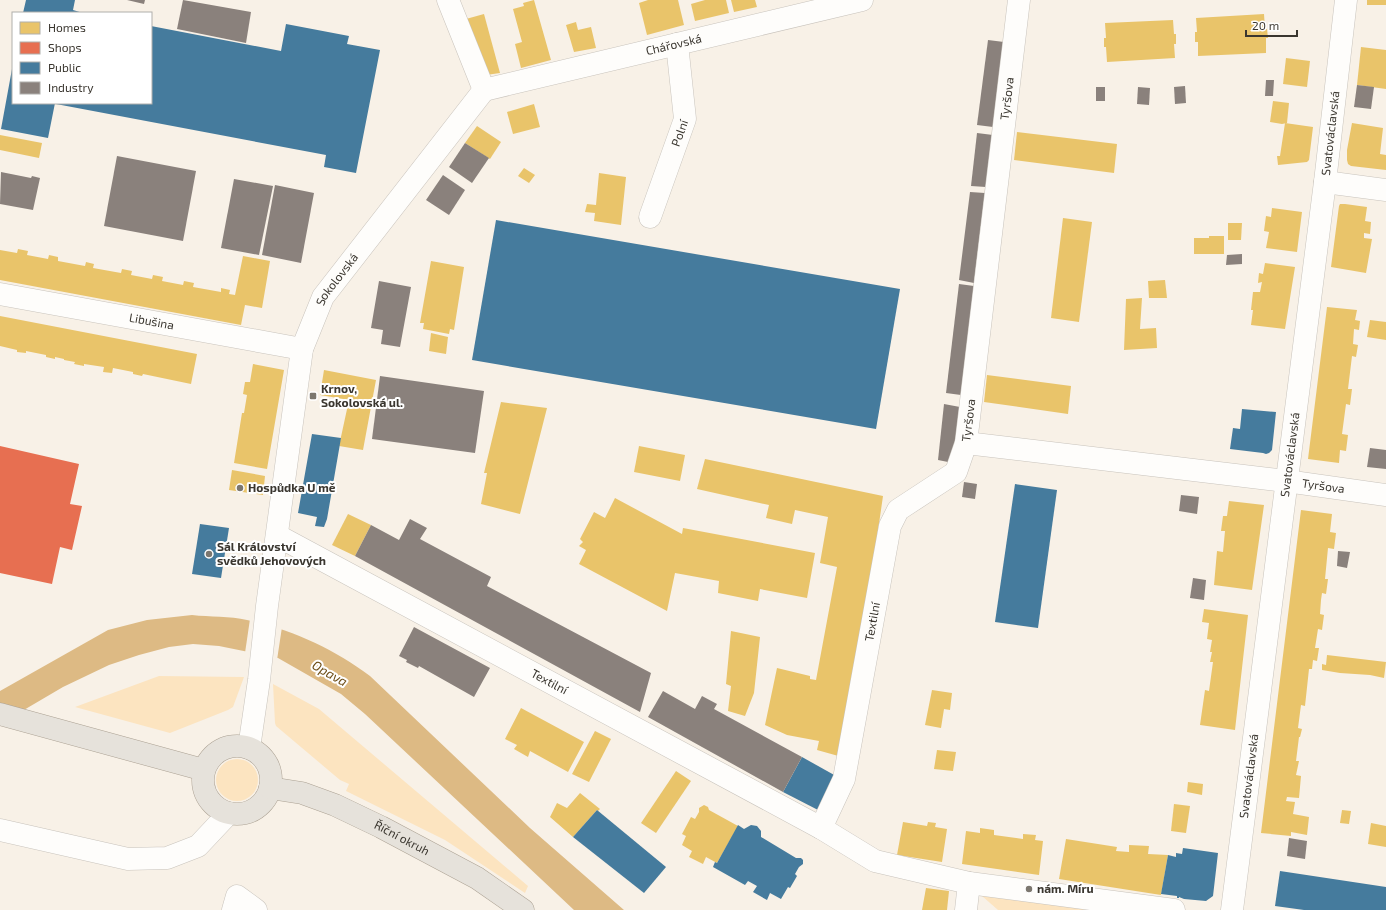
<svg xmlns="http://www.w3.org/2000/svg" width="1386" height="910" viewBox="0 0 1386 910" font-family="'Exo 2',sans-serif">
<rect width="100%" height="100%" fill="#f8f1e7"/>
<g fill="#fce4c0">
<polygon points="159,676 244,677 233,707 228,710 170,733 75,707"/>
<polygon points="273,684 319,709 528,886 525,893 445,840 346,791 349,784 340,780 276,726 275,723"/>
<circle cx="237" cy="780" r="21"/>
<polygon points="986,893 1102,910 998,910 982,896"/>
</g>
<path fill="#ddba84" d="M192,615C210,617 230,616 247,620C291,629 334,649 370,676L530,828L624,910H574L365,714L341,694L278,658L219,646L193,644L169,647L139,655L109,665L63,687L0,724V691L108,630L147,620Z"/>
<polygon fill="#f8f1e7" points="250,619 282,627 277,660 245,653"/>
<g fill="#e9c46a">
<polygon points="534,0 551,60 521,68 515,44 522,42 513,9 524,6 523,3"/>
<polygon points="648,0 678,0 684,25 647,35 639,3"/>
<polygon points="705,0 726,0 729,13 695,21 691,4"/>
<polygon points="731,0 755,0 757,7 734,12"/>
<rect x="1367" y="0" width="19" height="5"/>
<polygon points="484,14 500,73 486,75 466,19"/>
<polygon points="1264,14 1265,29 1267,29 1268,38 1266,38 1266,53 1198,56 1198,42 1195,42 1195,32 1197,32 1196,18"/>
<polygon points="1173,20 1174,34 1176,34 1176,44 1174,44 1175,58 1107,62 1106,47 1104,47 1104,38 1106,38 1105,23"/>
<polygon points="576,22 578,30 591,27 596,48 574,52 566,25"/>
<polygon points="1361,47 1386,50 1386,89 1357,85"/>
<polygon points="1286,58 1310,61 1307,87 1283,84"/>
<polygon points="1273,101 1289,103 1287,123 1282,124 1270,122"/>
<polygon points="534,104 540,127 513,134 507,112"/>
<polygon points="1285,123 1313,127 1309,160 1307,162 1278,165 1277,156 1280,156"/>
<polygon points="1352,123 1383,128 1380,154 1386,155 1386,170 1351,166 1348,164 1347,160 1347,150"/>
<polygon points="477,126 501,142 490,159 465,143"/>
<polygon points="1017,132 1117,144 1114,173 1014,160"/>
<polygon points="0,135 42,143 39,158 0,150"/>
<polygon points="524,168 535,175 529,183 518,176"/>
<polygon points="599,173 626,177 621,225 594,221 595,213 585,212 587,204 596,205"/>
<polygon points="1340,204 1345,204 1367,207 1365,221 1371,222 1370,234 1364,233 1364,238 1372,239 1366,273 1331,267 1339,206"/>
<polygon points="1272,208 1302,212 1297,252 1266,248 1269,232 1264,231 1266,216 1271,217"/>
<polygon points="1063,218 1092,222 1079,322 1051,318"/>
<polygon points="1228,223 1242,223 1241,240 1228,240"/>
<polygon points="1209,236 1224,236 1224,254 1194,254 1194,238 1209,238"/>
<polygon points="18,249 28,251 27,255 48,259 49,255 58,257 58,261 85,266 86,262 94,264 93,268 121,273 122,269 132,271 131,275 152,279 153,275 163,277 162,281 183,285 184,281 194,283 193,287 221,292 221,288 230,290 229,294 235,295 243,256 270,261 262,308 245,305 241,325 0,280 0,250 17,253"/>
<polygon points="431,261 464,267 454,330 450,329 449,334 423,329 424,323 420,323"/>
<polygon points="1265,263 1295,267 1285,329 1251,325 1253,310 1251,310 1253,292 1260,292 1262,282 1258,283 1259,273 1263,274"/>
<polygon points="1165,280 1167,298 1149,298 1148,281"/>
<polygon points="1142,298 1140,329 1156,328 1157,348 1124,350 1126,299"/>
<polygon points="1327,307 1357,310 1355,320 1360,321 1359,330 1354,329 1353,344 1358,345 1356,357 1352,356 1348,389 1352,389 1350,405 1346,404 1342,434 1348,435 1346,451 1340,450 1339,463 1308,459"/>
<polygon points="0,316 197,354 191,384 143,374 142,376 133,374 133,372 113,368 112,373 103,372 104,367 84,364 84,366 74,364 75,362 64,360 64,359 55,357 55,359 46,357 46,355 26,351 26,353 17,352 17,350 0,346"/>
<polygon points="1370,320 1386,322 1386,340 1367,337"/>
<polygon points="431,333 448,337 446,354 429,351"/>
<polygon points="253,364 284,370 267,469 234,463 242,413 244,413 247,395 243,394 245,382 250,382"/>
<polygon points="324,370 376,380 363,450 339,446 349,400 320,395"/>
<polygon points="987,375 1071,386 1068,414 984,402"/>
<polygon points="501,402 547,408 520,514 481,504 487,473 484,473"/>
<polygon points="639,446 685,455 680,481 634,472"/>
<polygon points="705,459 883,496 856,684 842,757 817,750 819,741 787,735 765,725 777,668 810,676 810,679 816,680 837,567 820,563 828,517 795,510 792,524 766,518 769,505 697,489"/>
<polygon points="232,470 265,476 263,495 229,490"/>
<polygon points="615,498 682,534 683,528 815,553 807,598 760,589 758,601 718,593 719,581 675,573 667,611 579,564 586,550 579,546 583,542 580,539 594,512 605,518"/>
<polygon points="1229,501 1264,505 1252,590 1214,585 1217,551 1223,552 1225,531 1221,531 1223,516 1227,516"/>
<polygon points="1301,510 1332,514 1330,532 1336,533 1334,549 1328,548 1325,579 1328,579 1326,594 1322,593 1321,600 1320,614 1324,615 1322,630 1318,629 1315,648 1319,648 1317,661 1313,660 1312,669 1309,669 1305,706 1301,705 1298,728 1302,729 1300,737 1299,737 1296,761 1299,761 1296,775 1301,776 1299,798 1287,797 1286,801 1295,802 1293,814 1309,817 1307,835 1291,832 1291,836 1261,833"/>
<polygon points="348,514 371,525 355,556 332,545"/>
<polygon points="1204,609 1248,615 1235,730 1200,725 1205,690 1209,691 1213,662 1210,662 1212,652 1210,652 1212,640 1207,639 1209,623 1202,622"/>
<polygon points="731,631 760,637 754,693 745,716 728,711 731,686 726,684"/>
<polygon points="1327,655 1386,662 1384,678 1370,675 1340,673 1322,670 1322,664 1326,665"/>
<polygon points="932,690 952,693 950,710 944,709 941,728 925,725"/>
<polygon points="521,708 584,742 568,772 530,751 528,757 514,749 517,745 505,739"/>
<polygon points="595,731 611,739 589,782 572,774"/>
<polygon points="937,750 956,752 953,771 934,769"/>
<polygon points="676,771 691,781 656,833 641,823"/>
<polygon points="1188,782 1203,784 1202,795 1187,792"/>
<polygon points="580,793 600,809 598,811 597,810 573,837 550,817 557,803 567,808"/>
<polygon points="1174,804 1190,806 1186,833 1171,831"/>
<polygon points="704,805 708,807 709,810 738,826 717,863 706,857 703,864 689,857 692,851 682,845 686,836 682,834 691,817 695,819 699,812 699,808"/>
<polygon points="1342,810 1351,811 1349,824 1340,823"/>
<polygon points="903,822 927,826 928,822 936,823 935,827 947,829 942,862 897,855"/>
<polygon points="1371,823 1386,826 1386,847 1368,844"/>
<polygon points="980,828 994,830 994,835 1023,839 1023,834 1036,835 1035,840 1043,841 1039,875 962,864 966,831 980,833"/>
<polygon points="1066,839 1117,847 1116,851 1129,852 1129,845 1149,846 1148,854 1168,855 1161,895 1059,879"/>
<polygon points="926,888 949,891 947,910 922,910"/>
</g>
<polygon fill="#e76f51" points="0,446 79,464 70,504 82,506 72,550 60,547 52,584 0,573"/>
<g fill="#457b9d">
<polygon points="26,0 75,0 73,10 83,13 23,13"/>
<polygon points="286,24 349,36 347,44 380,50 356,173 324,167 326,155 56,104 151,103 151,26 281,51"/>
<polygon points="12,69 13,103 55,103 48,138 1,129"/>
<polygon points="496,220 900,289 876,429 472,360"/>
<polygon points="1242,409 1276,412 1272,450 1269,453 1266,454 1263,453 1230,449 1233,428 1240,429"/>
<polygon points="312,434 341,438 327,519 324,527 315,526 317,517 298,513"/>
<polygon points="1015,484 1057,490 1038,628 995,622"/>
<polygon points="200,524 229,528 221,578 192,574"/>
<polygon points="802,757 836,776 818,810 783,792"/>
<polygon points="597,810 666,867 644,893 573,837"/>
<polygon points="738,825 744,829 751,825 757,826 761,831 761,837 796,858 801,858 803,860 803,864 799,867 795,874 797,876 790,888 788,887 781,899 770,893 767,900 753,892 757,886 748,881 745,885 713,867 715,862 717,863"/>
<polygon points="1183,848 1218,853 1213,896 1206,901 1184,899 1179,897 1179,898 1177,898 1177,896 1161,894 1168,855 1176,857 1176,853 1182,854"/>
<polygon points="1280,871 1386,887 1386,910 1304,910 1275,906"/>
</g>
<g fill="#8a817c">
<polygon points="127,0 145,0 144,4"/>
<polygon points="183,0 251,12 246,43 177,29"/>
<polygon points="988,40 1004,42 993,127 977,125"/>
<polygon points="1266,80 1274,80 1273,96 1265,96"/>
<polygon points="1357,85 1374,87 1371,109 1354,107"/>
<polygon points="1185,86 1186,103 1175,104 1174,87"/>
<rect x="1096" y="87" width="9" height="14"/>
<polygon points="1138,87 1150,88 1149,105 1137,104"/>
<polygon points="977,133 993,135 986,187 971,186"/>
<polygon points="465,143 489,158 472,183 449,167"/>
<polygon points="117,156 196,171 183,241 104,226"/>
<polygon points="1,172 31,178 32,176 40,178 33,210 0,204"/>
<polygon points="443,175 465,190 449,215 426,200"/>
<polygon points="234,179 273,186 259,255 221,248"/>
<polygon points="275,185 314,193 301,263 262,255"/>
<polygon points="970,192 985,193 974,283 959,280"/>
<polygon points="1242,254 1242,264 1226,265 1227,255"/>
<polygon points="379,281 411,287 400,347 381,344 383,330 371,328"/>
<polygon points="959,284 974,286 961,395 946,393"/>
<polygon points="380,376 484,391 475,453 372,439"/>
<polygon points="944,404 960,407 953,463 938,460"/>
<polygon points="1370,448 1386,450 1386,469 1367,467"/>
<polygon points="964,482 977,484 975,499 962,497"/>
<polygon points="1181,495 1199,497 1197,514 1179,511"/>
<polygon points="410,519 427,528 420,539 491,577 487,586 651,673 640,712 355,556 371,525 399,540"/>
<polygon points="1338,551 1350,552 1347,568 1337,566"/>
<polygon points="1193,578 1206,580 1204,600 1190,598"/>
<polygon points="414,627 490,668 474,697 419,666 418,668 406,662 407,660 399,656"/>
<polygon points="663,691 695,709 702,696 717,704 714,709 802,757 783,792 648,717"/>
<polygon points="1289,838 1307,841 1305,859 1287,856"/>
</g>
<g fill="none" stroke-linecap="round" stroke-linejoin="round">
<g stroke="#c8c3bc" stroke-width="23">
<g id="minor">
<polyline points="448,0 484,90"/>
<path id="s1" d="M484,90L862,0"/>
<polyline points="1325,182 1386,190"/>
<path id="s2" d="M650,217L685,119L677,44"/>
<path id="s3" d="M0,294L302,349"/>
<path id="s4" d="M966,443L1286,481L1386,495"/>
<path id="s5" d="M278,536L821,828L875,861L969,883L1174,910"/>
<path id="s6" d="M249,748L259,680L267,606L302,349L323,297L484,90"/>
<path id="s7" d="M821,828L844,779L890,526L898,510L956,472L966,443L1019,0"/>
<polyline points="0,830 128,859 167,858 198,846 229,813"/>
<polyline points="233,910 237,896 256,910"/>
<polyline points="966,910 969,883"/>
<path id="s8" d="M1232,910L1325,182L1346,0"/>
</g>
</g>
<g stroke="#aca294" stroke-width="23">
<g id="major">
<polyline points="0,714 204,770"/>
<circle cx="237" cy="780" r="34"/>
<path id="s9" d="M270,788L302,793L335,805L381,827L477,878L523,910"/>
</g>
</g>
<use href="#minor" stroke="#fefdfb" stroke-width="22"/>
<use href="#major" stroke="#e6e2db" stroke-width="22"/>
</g>
<g fill="#7c776f" stroke="#fff" stroke-width="1.5">
<rect x="309" y="392" width="8" height="8" rx="2"/>
<circle cx="240" cy="488" r="4"/>
<circle cx="209" cy="554" r="4"/>
<circle cx="1029" cy="889" r="4"/>
</g>
<g text-anchor="middle" stroke-width="4" stroke-linejoin="round" paint-order="stroke">
<g font-size="12" fill="#3a362f" stroke="#fff">
<text dy="4" stroke="none"><textPath href="#s1" startOffset="195">Chářovská</textPath></text>
<text dy="4" stroke="none"><textPath href="#s7" startOffset="776">Tyršova</textPath></text>
<text dy="4" stroke="none"><textPath href="#s2" startOffset="89">Polní</textPath></text>
<text dy="4" stroke="none"><textPath href="#s8" startOffset="783">Svatováclavská</textPath></text>
<text dy="4" stroke="none"><textPath href="#s6" startOffset="481">Sokolovská</textPath></text>
<text dy="4" stroke="none"><textPath href="#s3" startOffset="154">Libušina</textPath></text>
<text dy="4" stroke="none"><textPath href="#s7" startOffset="452">Tyršova</textPath></text>
<text dy="4" stroke="none"><textPath href="#s8" startOffset="459">Svatováclavská</textPath></text>
<text dy="4" stroke="none"><textPath href="#s4" startOffset="360">Tyršova</textPath></text>
<text dy="4" stroke="none"><textPath href="#s7" startOffset="214">Textilní</textPath></text>
<text dy="4" stroke="none"><textPath href="#s5" startOffset="308">Textilní</textPath></text>
<text dy="4" stroke="none"><textPath href="#s8" startOffset="135">Svatováclavská</textPath></text>
<text dy="4" stroke="none"><textPath href="#s9" startOffset="142">Říční okruh</textPath></text>
</g>
<g font-size="12" font-weight="bold" fill="#3a362f" stroke="#fff" text-anchor="start">
<text x="321" y="393">Krnov,<tspan x="321" dy="14">Sokolovská ul.</tspan></text>
<text x="248" y="492">Hospůdka U mě</text>
<text x="217" y="551">Sál Království<tspan x="217" dy="14">svědků Jehovových</tspan></text>
<text x="1037" y="893">nám. Míru</text>
</g>
<g font-size="13" font-style="italic" fill="#6d4d16" stroke="#fff">
<text transform="translate(330 673) rotate(30)" y="5">Opava</text>
</g>
</g>
<rect x="12" y="12" width="140" height="92" fill="#ffffff" stroke="#b0afac"/>
<rect x="20" y="22" width="20" height="12" fill="#e9c46a" stroke="#b0afac"/>
<text x="48" y="32" font-size="12" fill="#3a362f">Homes</text>
<rect x="20" y="42" width="20" height="12" fill="#e76f51" stroke="#b0afac"/>
<text x="48" y="52" font-size="12" fill="#3a362f">Shops</text>
<rect x="20" y="62" width="20" height="12" fill="#457b9d" stroke="#b0afac"/>
<text x="48" y="72" font-size="12" fill="#3a362f">Public</text>
<rect x="20" y="82" width="20" height="12" fill="#8a817c" stroke="#b0afac"/>
<text x="48" y="92" font-size="12" fill="#3a362f">Industry</text>
<path d="M1246 30v6h51v-6" fill="none" stroke="#3a362f" stroke-width="2"/>
<text x="1252" y="30" font-size="12" fill="#3a362f" stroke="#ffffff" stroke-width="3" paint-order="stroke">20 m</text>
</svg>
